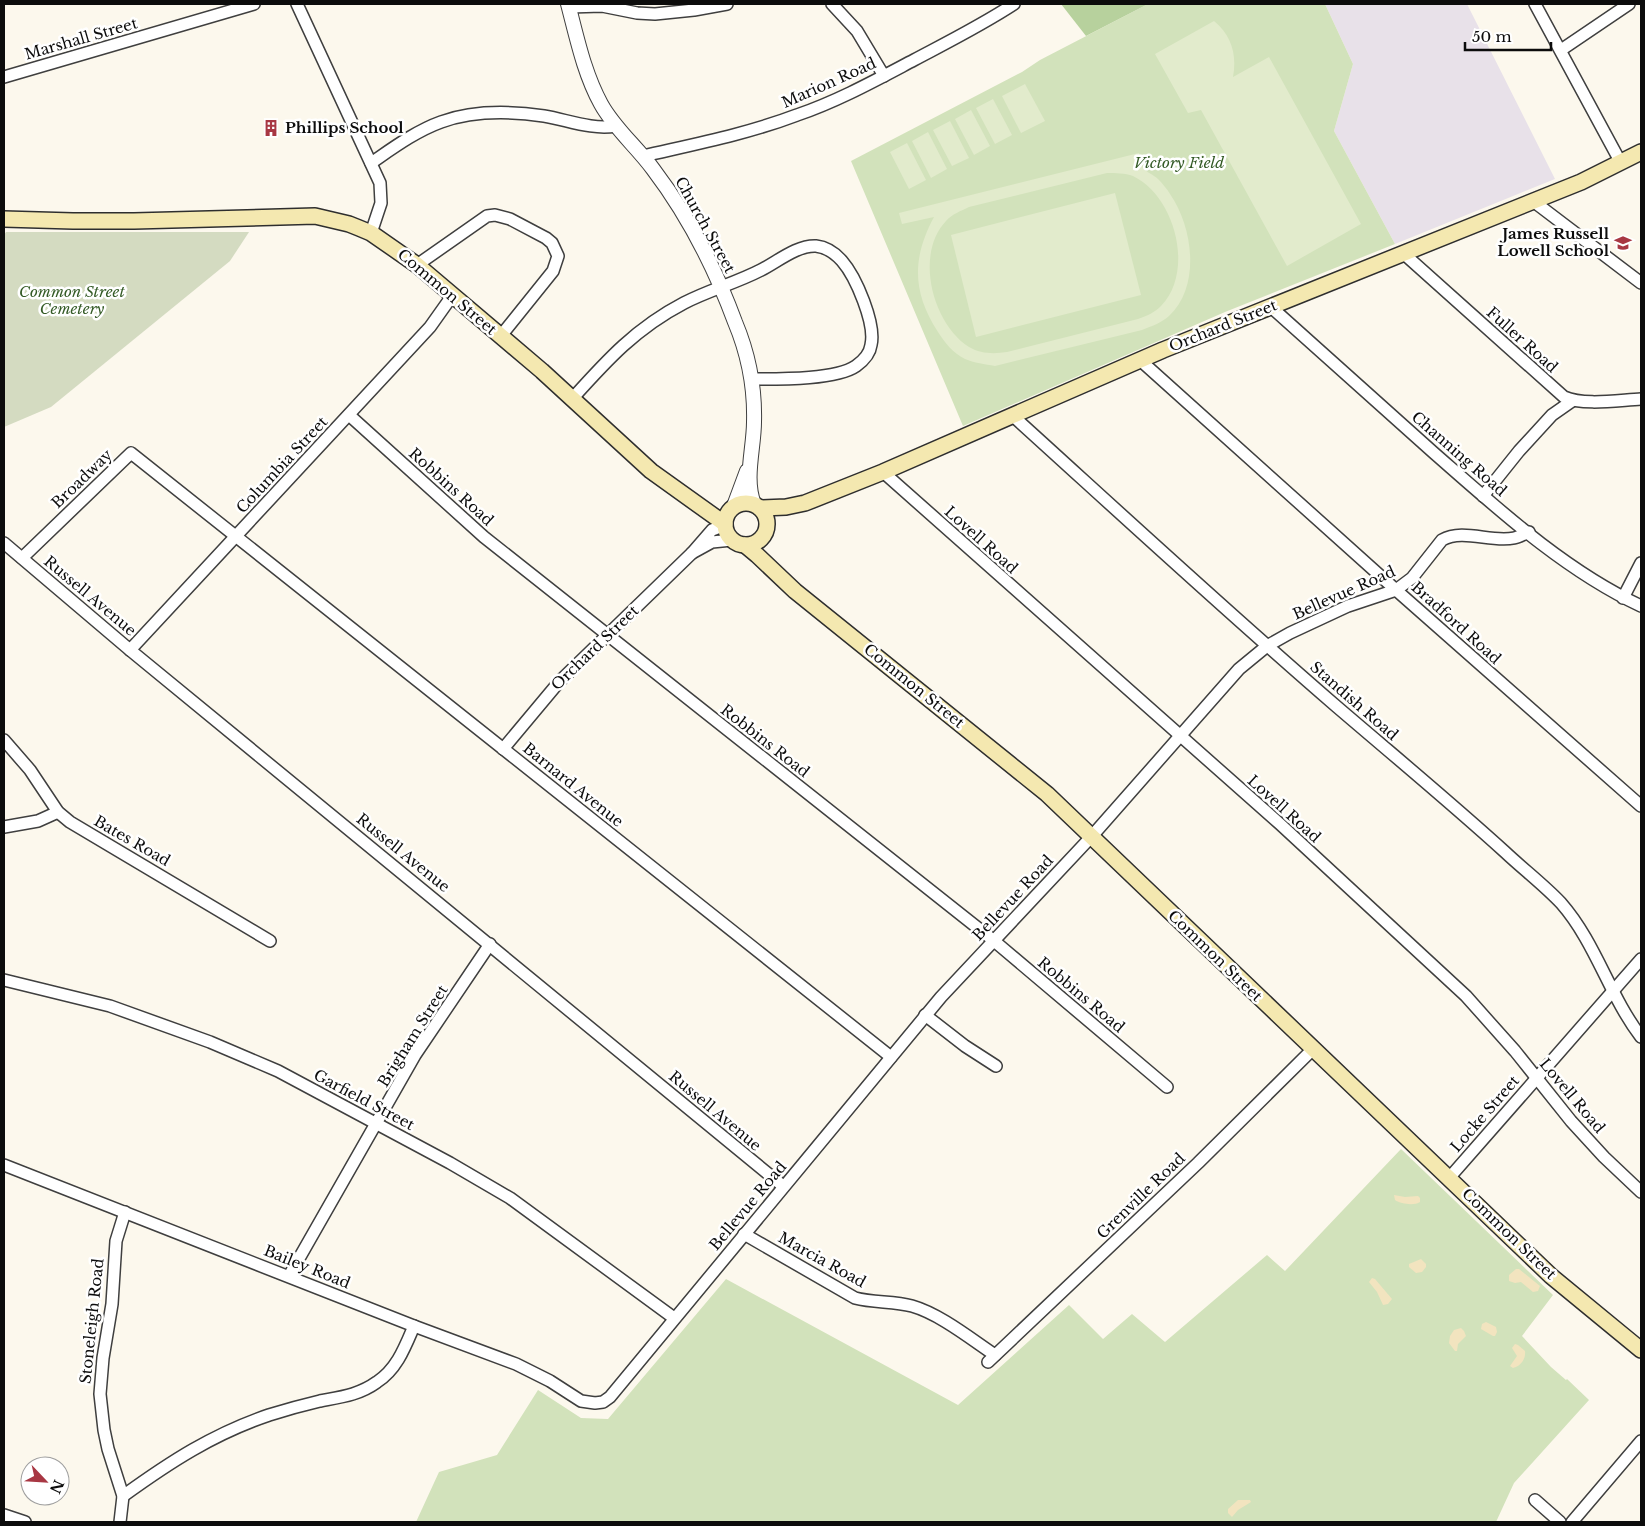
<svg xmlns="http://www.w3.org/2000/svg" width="1645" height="1526" viewBox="0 0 1645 1526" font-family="'Libre Baskerville',serif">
<rect width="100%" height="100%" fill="#fcf8ed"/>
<polygon fill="#e8e1e9" points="1325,4 1467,4 1555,179 1395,244 1334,131 1353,64"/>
<g fill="#d2e2bb">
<polygon points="1148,4 1325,4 1353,64 1334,131 1395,244 1225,312 963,426 851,161 1022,72 1040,60"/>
<polygon points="1401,1149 1553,1295 1522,1336 1551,1367 1566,1380 1567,1379 1589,1400 1514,1483 1496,1522 416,1522 439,1472 497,1455 538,1390 581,1418 608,1419 726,1279 958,1405 1069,1305 1103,1339 1132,1314 1165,1342 1267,1255 1285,1271"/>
</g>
<polygon fill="#b7d19d" points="1061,4 1148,4 1086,36"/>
<g fill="#f2e4bf">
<path d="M1394,1195L1405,1197L1418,1196L1420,1198V1202C1414,1206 1401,1204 1395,1200Z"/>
<polygon points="1421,1259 1426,1264 1426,1267 1422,1272 1416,1273 1409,1267 1409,1264"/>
<polygon points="1516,1269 1519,1269 1540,1286 1538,1291 1533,1292 1521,1282 1515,1283 1509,1281 1509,1275"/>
<polygon points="1372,1278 1375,1279 1392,1299 1388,1304 1383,1305 1377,1292 1369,1282"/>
<polygon points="1486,1322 1496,1327 1497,1332 1495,1336 1493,1336 1481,1329 1482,1324"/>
<polygon points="1461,1328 1464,1331 1466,1336 1458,1344 1457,1351 1455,1351 1449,1343 1450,1336 1454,1330"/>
<path d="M1515,1344L1518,1345L1525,1351C1526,1359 1521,1366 1513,1368L1510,1366L1517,1356L1512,1348Z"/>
<polygon points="1238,1500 1250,1500 1251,1502 1238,1510 1232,1517 1228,1513 1228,1509"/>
</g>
<polygon fill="#d4dbc1" points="6,232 249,232 230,261 51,407 4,427 4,235"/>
<g fill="#e2ebcc" fill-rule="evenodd">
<path d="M1214,21C1232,36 1237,55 1233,77L1269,57L1361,224L1287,266L1201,110L1188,113L1155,54Z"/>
<polygon points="1025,84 1045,121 1021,133 1002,96"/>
<polygon points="993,99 1012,135 995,144 976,108"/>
<polygon points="971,110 990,146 974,155 955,119"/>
<polygon points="950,121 969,158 952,166 933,130"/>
<polygon points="928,132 947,169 931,178 912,141"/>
<polygon points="907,143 926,180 909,189 890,152"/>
<path d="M1139,153C1140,157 1141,164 1143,168C1146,172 1154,175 1158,179C1162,183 1167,189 1170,194C1193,227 1201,286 1169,316C1161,323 1152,326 1142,330L995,366C985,364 974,363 965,359C953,353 945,343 938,332C912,292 912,258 934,217L902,224L899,213ZM1107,173C1116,173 1125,173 1133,176C1175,196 1195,271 1161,306C1155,312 1147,316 1138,319L1007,352C994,354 981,354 969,347C933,324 914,255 946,221C952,214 961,211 969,207Z"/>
<polygon points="1115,193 1141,295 976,337 951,235"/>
</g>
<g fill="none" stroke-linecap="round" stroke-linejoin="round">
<g stroke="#3f3f3f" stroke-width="14">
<g id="minor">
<polyline points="297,4 380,183 381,203 371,233"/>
<polyline points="832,4 857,31 884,76"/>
<polyline points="1535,4 1621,163"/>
<polyline points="569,7 602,6 637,13 655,14 694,10 727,4"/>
<polyline points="1561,50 1629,4"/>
<polyline points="4,77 254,4"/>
<path d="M643,156C695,144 747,134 797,115C838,101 876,80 914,60C948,42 982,25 1014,4"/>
<path d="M371,163C393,148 416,131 441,122C474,110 510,111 544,116C568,120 591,130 616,126"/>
<polyline points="1533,201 1641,283"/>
<path d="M1403,253L1564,397C1584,406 1619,400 1641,399"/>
<polyline points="417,265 487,216 495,215 510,219 546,238 552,243 558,256 553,271 500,337"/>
<path d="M1270,306C1324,355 1379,404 1434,453C1498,509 1564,570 1641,606"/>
<polyline points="1140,360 1396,590 1641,806"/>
<path d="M572,399C607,360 636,328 684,303C709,290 736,283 761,270C777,262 797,245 816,246C825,247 835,253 842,261C856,277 876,324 871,345C870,353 863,361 856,366C836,380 777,379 751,379"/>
<polyline points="349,415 484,537 993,940 1167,1087"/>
<path d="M1013,416C1120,513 1226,611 1336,706C1392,754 1450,802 1505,852C1523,869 1544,885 1561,903C1596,943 1609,995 1641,1037"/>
<polyline points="883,472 1280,824 1466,996 1515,1051 1571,1121 1604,1157 1641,1192"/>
<polyline points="1483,496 1519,451 1552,415 1572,401"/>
<polyline points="725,525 712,530 692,553 712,542 732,540"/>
<polyline points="4,543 130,650 783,1186"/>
<polyline points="22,558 131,453 891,1057"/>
<polyline points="1623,598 1641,563"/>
<polyline points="130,650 430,327 452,296"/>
<polyline points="4,740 30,770 58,812 70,822 270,941"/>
<polyline points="503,749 559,682 692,553"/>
<polyline points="4,827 38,821 58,812"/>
<polyline points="4,980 110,1006 210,1042 278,1071 450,1163 510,1198 674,1318"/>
<polyline points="925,1015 965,1046 996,1066"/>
<path d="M4,1165L414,1326L516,1364L550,1381L581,1401L595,1403L603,1402L610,1397L941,997L1092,836L1239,669L1267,646L1290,633L1348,606L1396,590L1412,578L1442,540C1463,528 1491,543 1514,538C1519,537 1524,534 1529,532"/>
<polyline points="1450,1177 1641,959"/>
<path d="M744,1234L855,1298C874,1303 893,1301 912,1306C940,1314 971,1339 995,1355"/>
<polyline points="289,1276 415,1055 490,944"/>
<polyline points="988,1362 1198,1163 1313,1049"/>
<path d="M123,1496C170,1462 213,1434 269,1415C285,1410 303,1405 320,1401C341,1397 359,1395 377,1382C397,1369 405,1347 414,1326"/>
<polyline points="1535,1500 1560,1522"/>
<polyline points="4,1515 25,1522"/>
<polyline points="120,1522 123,1496 108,1449 104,1430 100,1394 103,1358 112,1304 116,1241 125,1212"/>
<polyline points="1572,1522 1641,1441"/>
</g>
</g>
<g stroke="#3f3f3f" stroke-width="16">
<g id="tertiary">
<path d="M568,4C577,38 584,73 601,104C614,128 637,147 653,169C688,215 715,268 735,322C748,353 755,387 754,422C754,448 744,479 754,504"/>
<polyline points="734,506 747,471"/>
</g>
</g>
<g stroke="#2e2e2e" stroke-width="18">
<g id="secondary">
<polyline points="4,219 73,221 134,221 315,216 349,224 359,228 371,233 417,265 542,371 651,471 725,524"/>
<circle cx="746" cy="524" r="21"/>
<polyline points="760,508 786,507 805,503 883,472 1163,350 1581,182 1641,152"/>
<polyline points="745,545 757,555 795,591 1047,794 1551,1276 1641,1350"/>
</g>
</g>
<use href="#minor" stroke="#fff" stroke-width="11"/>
<use href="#tertiary" stroke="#fff" stroke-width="14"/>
<use href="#secondary" stroke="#f4e8b0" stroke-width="15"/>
</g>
<defs>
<g id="building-bare" transform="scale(1.35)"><path d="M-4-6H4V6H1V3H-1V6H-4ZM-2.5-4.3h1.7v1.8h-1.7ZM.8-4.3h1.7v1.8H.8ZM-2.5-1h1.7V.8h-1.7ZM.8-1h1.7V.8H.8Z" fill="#a83743" stroke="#fff" stroke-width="2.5" paint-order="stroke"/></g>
<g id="school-bare" transform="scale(1.35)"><path d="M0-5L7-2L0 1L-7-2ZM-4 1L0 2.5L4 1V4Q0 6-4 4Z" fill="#a83743" stroke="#fff" stroke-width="2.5" paint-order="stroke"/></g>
</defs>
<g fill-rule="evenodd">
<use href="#building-bare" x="271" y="128"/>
<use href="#school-bare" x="1623" y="243"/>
</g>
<g text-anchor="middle" stroke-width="5" stroke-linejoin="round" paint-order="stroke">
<g font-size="15" fill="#0c0c0c" stroke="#fff">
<text transform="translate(81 39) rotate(-16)" y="5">Marshall Street</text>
<text transform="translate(829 83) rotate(-24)" y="5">Marion Road</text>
<text transform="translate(705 225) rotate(61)" y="5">Church Street</text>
<text transform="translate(447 292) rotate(40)" y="5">Common Street</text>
<text transform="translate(1223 326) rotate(-22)" y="5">Orchard Street</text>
<text transform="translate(1522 340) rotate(42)" y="5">Fuller Road</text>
<text transform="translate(1459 454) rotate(41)" y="5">Channing Road</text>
<text transform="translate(282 465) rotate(-47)" y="5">Columbia Street</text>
<text transform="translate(82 479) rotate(-44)" y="5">Broadway</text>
<text transform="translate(451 487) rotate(42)" y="5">Robbins Road</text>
<text transform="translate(981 540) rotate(42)" y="5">Lovell Road</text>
<text transform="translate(1344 593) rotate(-24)" y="5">Bellevue Road</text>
<text transform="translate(90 596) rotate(40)" y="5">Russell Avenue</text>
<text transform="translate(1456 623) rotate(42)" y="5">Bradford Road</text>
<text transform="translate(595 648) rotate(-44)" y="5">Orchard Street</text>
<text transform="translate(914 686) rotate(39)" y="5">Common Street</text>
<text transform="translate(1354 701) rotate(41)" y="5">Standish Road</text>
<text transform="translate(765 741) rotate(38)" y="5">Robbins Road</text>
<text transform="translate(573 785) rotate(39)" y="5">Barnard Avenue</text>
<text transform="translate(1284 809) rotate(42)" y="5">Lovell Road</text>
<text transform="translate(132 841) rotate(30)" y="5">Bates Road</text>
<text transform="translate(403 853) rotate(39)" y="5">Russell Avenue</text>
<text transform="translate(1013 898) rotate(-47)" y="5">Bellevue Road</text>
<text transform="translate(1215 956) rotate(44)" y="5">Common Street</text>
<text transform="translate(1081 995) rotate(40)" y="5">Robbins Road</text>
<text transform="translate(413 1036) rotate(-58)" y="5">Brigham Street</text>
<text transform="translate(1572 1096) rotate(50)" y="5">Lovell Road</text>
<text transform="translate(364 1100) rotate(28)" y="5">Garfield Street</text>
<text transform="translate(715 1111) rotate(40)" y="5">Russell Avenue</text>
<text transform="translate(1485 1114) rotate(-49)" y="5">Locke Street</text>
<text transform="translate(1141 1196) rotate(-44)" y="5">Grenville Road</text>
<text transform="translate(748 1206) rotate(-50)" y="5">Bellevue Road</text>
<text transform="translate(1509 1234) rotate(44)" y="5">Common Street</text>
<text transform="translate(822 1260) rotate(29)" y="5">Marcia Road</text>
<text transform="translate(307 1267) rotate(22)" y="5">Bailey Road</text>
<text transform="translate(92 1321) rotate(-84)" y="5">Stoneleigh Road</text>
</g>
<g font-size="15" font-weight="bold" fill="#0c0c0c" stroke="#fff" text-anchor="start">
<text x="285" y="133">Phillips School</text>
<text x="1609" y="239" text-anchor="end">James Russell<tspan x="1609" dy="17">Lowell School</tspan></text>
</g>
<g font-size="15" font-style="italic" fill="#335a25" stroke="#fff">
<text x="1179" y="168">Victory Field</text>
<text x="72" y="297">Common Street<tspan x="72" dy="17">Cemetery</tspan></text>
</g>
</g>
<rect width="1645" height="1526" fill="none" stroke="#0c0c0c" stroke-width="10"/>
<g transform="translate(45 1481) rotate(115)"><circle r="24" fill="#ffffff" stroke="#9e9e9e"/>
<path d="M0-4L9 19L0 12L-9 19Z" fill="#a83743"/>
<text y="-8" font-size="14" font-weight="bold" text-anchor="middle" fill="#0c0c0c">N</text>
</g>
<path d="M1465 42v8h86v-8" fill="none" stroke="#0c0c0c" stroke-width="2.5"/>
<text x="1472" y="42" font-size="15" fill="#0c0c0c" stroke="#ffffff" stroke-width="4" paint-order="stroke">50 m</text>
</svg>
